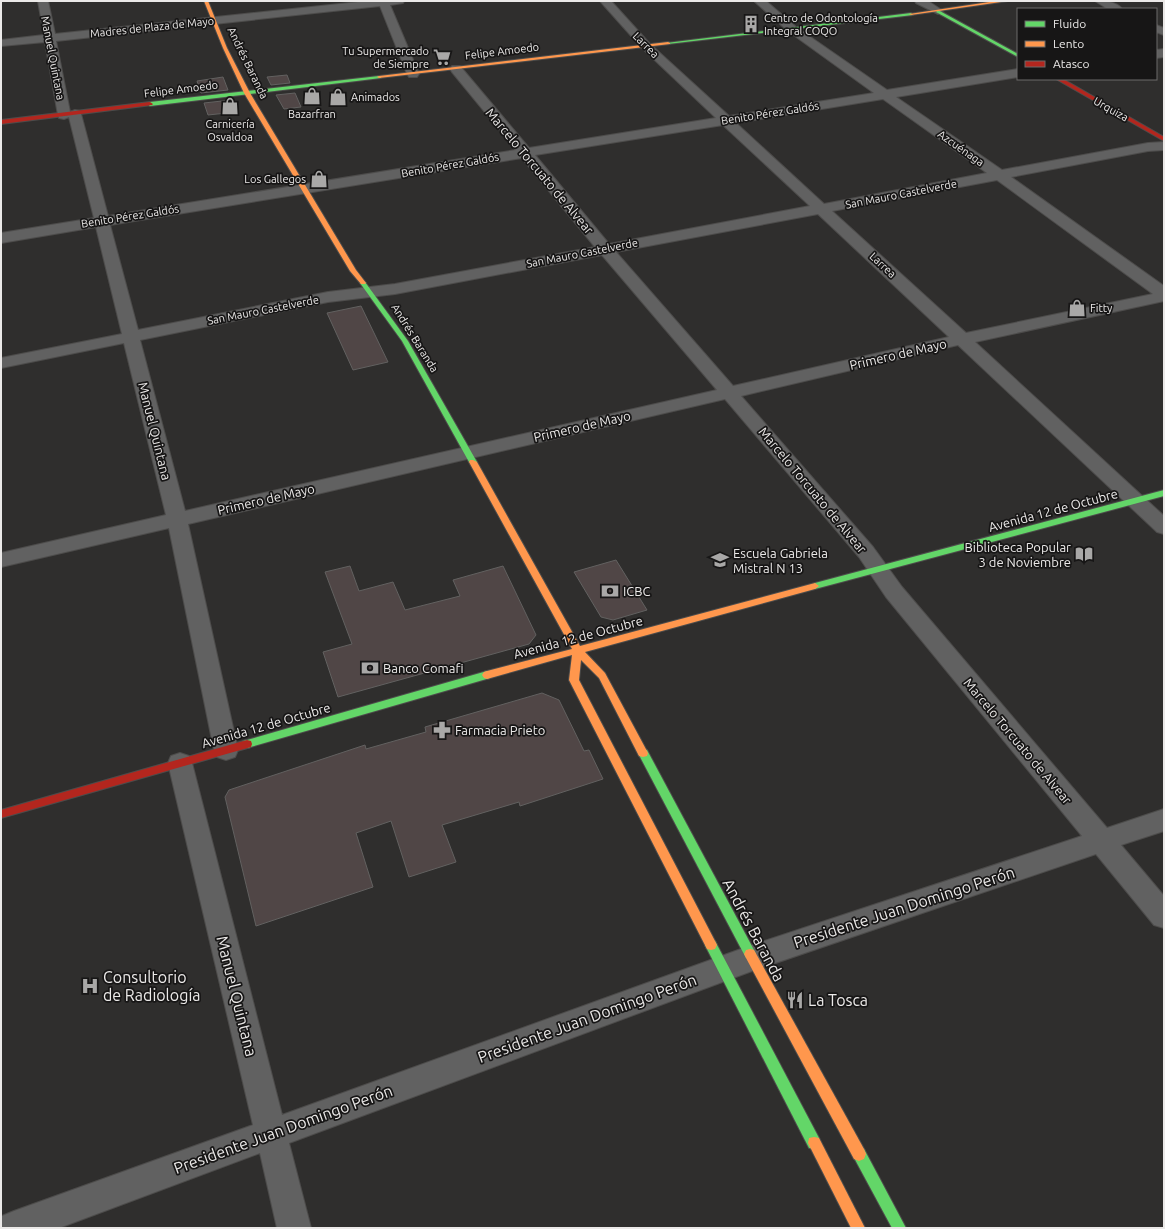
<svg xmlns="http://www.w3.org/2000/svg" width="1165" height="1229" viewBox="0 0 1165 1229" font-family="Ubuntu,sans-serif">
<rect width="100%" height="100%" fill="#2f2e2d"/>
<g fill="#504646" stroke="#626160">
<polygon points="287,75 290,83 271,85 267,77"/>
<polygon points="223,77 228,90 201,93 197,81"/>
<polygon points="295,93 301,107 284,109 276,95"/>
<polygon points="231,100 236,112 208,115 204,103"/>
<polygon points="361,306 388,362 353,370 327,313"/>
<polygon points="616,560 647,610 613,620 601,617 574,572"/>
<polygon points="350,566 359,591 393,582 405,610 460,596 453,580 503,566 536,635 529,644 338,697 323,652 352,644 325,572"/>
<polygon points="542,693 559,700 584,751 589,750 603,779 520,806 519,802 442,825 456,862 409,877 391,821 356,833 373,887 256,926 225,797 229,790 365,745 366,749 426,732 425,727"/>
</g>
<g fill="none" stroke-linecap="round" stroke-linejoin="round">
<g stroke="#4d4c4b" stroke-width="2">
<g id="street">
<path d="M38,1H48L55,34L368,1H404L403,3L390,5L419,74L417,77H409L407,74L380,6L56,41L70,112L75,110L80,111L81,114L108,216L516,150L452,72L450,69L452,66H460L529,148L716,118L642,48L600,1H611L650,44L729,116L874,93L788,31L754,1H766L796,27L887,90L1018,69V77L896,97L1002,170L1148,143L1164,142V150L1148,151L1011,177L1164,286V301L975,342L1164,516V534L1157,532L958,345L741,396L873,547L902,587L1107,828L1164,809V831L1121,845L1164,896V928L1154,925L1096,854L752,971L289,1143L311,1228H277L260,1153L59,1228H1L2,1216L14,1211L253,1125L168,763L171,756L180,753L189,756L192,763L282,1115L752,945L1082,836L886,597L859,557L725,399L188,524L238,750L235,757L226,760L217,757L214,750L169,528L1,567V553L166,515L124,343L1,368V358L122,334L96,227L1,243V233L94,218L69,117L64,119L59,118L58,115L45,42L1,46V40L44,35ZM883,99L987,173L824,204L736,123ZM723,125L810,206L609,244L535,155ZM522,158L595,247L395,284L328,292L138,330L110,225ZM997,180L1153,294L966,333L832,211ZM818,214L949,337L733,386L616,252ZM602,255L717,390L185,511L140,340L328,302L395,294Z"/>
<polygon points="915,1 928,1 943,11 938,14 916,3"/>
<path d="M1095,1C1104,1 1116,1 1122,9H1108Z"/>
<polygon points="1156,25 1164,28 1164,35 1156,32"/>
<polygon points="1164,49 1164,57 1156,58 1156,50"/>
</g>
</g>
<g stroke="#4d4c4b" stroke-width="2">
<g id="fast">
<polygon points="938,10 1018,54 1018,57 936,12"/>
<polygon points="911,13 913,15 668,44 666,43"/>
<polygon points="379,76 381,77 381,78 150,106 147,104 150,102"/>
<polygon points="363,281 365,282 408,341 477,462 476,464 473,464 469,462 402,341 360,283"/>
<polygon points="1164,490 1164,496 815,589 811,586 815,583"/>
<polygon points="487,671 490,672 492,675 490,678 247,748 243,747 242,744 243,741 247,740"/>
<polygon points="643,749 647,750 754,950 756,954 754,958 750,959 746,958 638,753 639,750"/>
<polygon points="711,940 715,941 819,1138 820,1143 819,1148 814,1149 809,1148 707,949 705,945 707,941"/>
<polygon points="859,1147 864,1149 906,1228 892,1228 852,1154 854,1149"/>
</g>
</g>
<g stroke="#4d4c4b" stroke-width="2">
<g id="slow">
<polygon points="204,1 208,1 227,48 250,93 356,270 366,283 365,284 361,284 350,271 244,93 223,48"/>
<polygon points="996,1 1008,1 911,15 909,14"/>
<polygon points="668,42 670,43 670,44 379,78 377,77 379,76"/>
<polygon points="470,460 473,460 477,462 580,646 815,583 819,586 815,589 585,652 605,673 648,753 647,756 643,757 639,756 599,678 581,660 579,680 715,941 717,945 715,949 711,950 707,949 569,680 572,655 487,679 484,678 482,675 484,672 487,671 572,649 469,462"/>
<polygon points="750,949 754,950 864,1149 866,1154 864,1159 859,1161 854,1159 746,958 744,954 746,950"/>
<polygon points="814,1137 819,1138 865,1228 851,1228 808,1143 809,1138"/>
</g>
</g>
<g stroke="#4d4c4b" stroke-width="2">
<g id="jam">
<polygon points="1056,79 1063,79 1164,137 1164,141"/>
<polygon points="150,102 153,104 152,105 1,124 1,120"/>
<polygon points="247,740 251,741 252,744 251,747 1,818 1,810"/>
</g>
</g>
<use href="#street" fill="#616161" fill-rule="evenodd"/>
<use href="#fast" fill="#63d668" fill-rule="evenodd"/>
<use href="#slow" fill="#ff974d" fill-rule="evenodd"/>
<use href="#jam" fill="#b3261e" fill-rule="evenodd"/>
</g>
<defs>
<g id="building-bare" transform="scale(1.38)"><path d="M-4-6H4V6H1V3H-1V6H-4ZM-2.5-4.3h1.7v1.8h-1.7ZM.8-4.3h1.7v1.8H.8ZM-2.5-1h1.7V.8h-1.7ZM.8-1h1.7V.8H.8Z" fill="#a9a8a7" stroke="#171616" stroke-width="2.5" paint-order="stroke"/></g>
<g id="supermarket-bare" transform="scale(1.38)"><path d="M-6-5.5h2.5l.6 2H6L4.5 2H-2.5L-4.4-4H-6ZM-1.5 3.2a1.3 1.3 0 1 0 .1 0ZM3 3.2a1.3 1.3 0 1 0 .1 0Z" fill="#a9a8a7" stroke="#171616" stroke-width="2.5" paint-order="stroke"/></g>
<g id="shop-bare" transform="scale(1.38)"><path d="M-5-2.5h2.3a2.7 3.5 0 0 1 5.4 0H5L5.5 6h-11ZM-1.5-2.5h3a1.5 2.3 0 0 0-3 0Z" fill="#a9a8a7" stroke="#171616" stroke-width="2.5" paint-order="stroke"/></g>
<g id="library-bare" transform="scale(1.38)"><path d="M-6-4Q-3-5.5-.7-3.5V5Q-3 3-6 4ZM6-4Q3-5.5 .7-3.5V5Q3 3 6 4Z" fill="#a9a8a7" stroke="#171616" stroke-width="2.5" paint-order="stroke"/></g>
<g id="school-bare" transform="scale(1.38)"><path d="M0-5L7-2L0 1L-7-2ZM-4 1L0 2.5L4 1V4Q0 6-4 4Z" fill="#a9a8a7" stroke="#171616" stroke-width="2.5" paint-order="stroke"/></g>
<g id="bank-bare" transform="scale(1.38)"><path d="M-6-4H6V4H-6ZM0-2.3a2.3 2.3 0 1 0 0 4.6a2.3 2.3 0 1 0 0-4.6Z" fill="#a9a8a7" stroke="#171616" stroke-width="2.5" paint-order="stroke"/></g>
<g id="pharmacy-bare" transform="scale(1.38)"><path d="M-2-6h4v4h4v4h-4v4h-4v-4h-4v-4h4Z" fill="#a9a8a7" stroke="#171616" stroke-width="2.5" paint-order="stroke"/></g>
<g id="hospital-bare" transform="scale(1.38)"><path d="M-5-5h3v3.5h4V-5h3V5h-3V1.5h-4V5h-3Z" fill="#a9a8a7" stroke="#171616" stroke-width="2.5" paint-order="stroke"/></g>
<g id="restaurant-bare" transform="scale(1.38)"><path d="M-5-6h1v4h1v-4h1v4h1v-4h1v5L-1.5 .5V6h-2V.5L-5-1ZM5-6V6H3V1.5H1.5Q1.5-4 5-6Z" fill="#a9a8a7" stroke="#171616" stroke-width="2.5" paint-order="stroke"/></g>
</defs>
<g fill-rule="evenodd">
<use href="#building-bare" x="751" y="24"/>
<use href="#supermarket-bare" x="442" y="57"/>
<use href="#shop-bare" x="312" y="96"/>
<use href="#shop-bare" x="338" y="97"/>
<use href="#shop-bare" x="230" y="106"/>
<use href="#shop-bare" x="319" y="179"/>
<use href="#shop-bare" x="1077" y="308"/>
<use href="#library-bare" x="1084" y="554"/>
<use href="#school-bare" x="720" y="560"/>
<use href="#bank-bare" x="610" y="591"/>
<use href="#bank-bare" x="370" y="668"/>
<use href="#pharmacy-bare" x="442" y="730"/>
<use href="#hospital-bare" x="90" y="986"/>
<use href="#restaurant-bare" x="795" y="1000"/>
</g>
<g text-anchor="middle" stroke-width="3.5" stroke-linejoin="round" paint-order="stroke">
<g font-size="11" fill="#ebe9e8" stroke="#171616" text-anchor="start">
<text x="764" y="22">Centro de Odontología<tspan x="764" dy="13">Integral COQO</tspan></text>
<text x="429" y="55" text-anchor="end">Tu Supermercado<tspan x="429" dy="13">de Siempre</tspan></text>
<text x="351" y="101">Animados</text>
<text x="312" y="118" text-anchor="middle">Bazarfran</text>
<text x="230" y="128" text-anchor="middle">Carnicería<tspan x="230" dy="13">Osvaldoa</tspan></text>
<text x="306" y="183" text-anchor="end">Los Gallegos</text>
<text x="1090" y="312">Fitty</text>
</g>
<g font-size="11" fill="#ebe9e8" stroke="#171616">
<text transform="translate(152 27) rotate(-6)" y="4">Madres de Plaza de Mayo</text>
<text transform="translate(646 45) rotate(45)" y="4">Larrea</text>
<text transform="translate(502 51) rotate(-7)" y="4">Felipe Amoedo</text>
<text transform="translate(53 58) rotate(79)" y="4">Manuel Quintana</text>
<text transform="translate(248 63) rotate(64)" y="4">Andrés Baranda</text>
<text transform="translate(181 89) rotate(-7)" y="4">Felipe Amoedo</text>
<text transform="translate(1111 109) rotate(29)" y="4">Urquiza</text>
<text transform="translate(770 113) rotate(-9)" y="4">Benito Pérez Galdós</text>
<text transform="translate(961 148) rotate(35)" y="4">Azcuénaga</text>
<text transform="translate(450 165) rotate(-10)" y="4">Benito Pérez Galdós</text>
<text transform="translate(901 194) rotate(-11)" y="4">San Mauro Castelverde</text>
<text transform="translate(130 216) rotate(-9)" y="4">Benito Pérez Galdós</text>
<text transform="translate(582 253) rotate(-11)" y="4">San Mauro Castelverde</text>
<text transform="translate(883 265) rotate(43)" y="4">Larrea</text>
<text transform="translate(263 310) rotate(-11)" y="4">San Mauro Castelverde</text>
<text transform="translate(415 338) rotate(58)" y="4">Andrés Baranda</text>
</g>
<g font-size="13" fill="#ebe9e8" stroke="#171616">
<text transform="translate(540 171) rotate(50)" y="5">Marcelo Torcuato de Alvear</text>
<text transform="translate(898 354) rotate(-13)" y="5">Primero de Mayo</text>
<text transform="translate(582 426) rotate(-13)" y="5">Primero de Mayo</text>
<text transform="translate(155 431) rotate(76)" y="5">Manuel Quintana</text>
<text transform="translate(813 490) rotate(50)" y="5">Marcelo Torcuato de Alvear</text>
<text transform="translate(266 499) rotate(-13)" y="5">Primero de Mayo</text>
<text transform="translate(1053 510) rotate(-15)" y="5">Avenida 12 de Octubre</text>
<text transform="translate(578 637) rotate(-15)" y="5">Avenida 12 de Octubre</text>
<text transform="translate(266 725) rotate(-16)" y="5">Avenida 12 de Octubre</text>
<text transform="translate(1018 741) rotate(50)" y="5">Marcelo Torcuato de Alvear</text>
</g>
<g font-size="13" fill="#ebe9e8" stroke="#171616" text-anchor="start">
<text x="1071" y="552" text-anchor="end">Biblioteca Popular<tspan x="1071" dy="15">3 de Noviembre</tspan></text>
<text x="733" y="558">Escuela Gabriela<tspan x="733" dy="15">Mistral N 13</tspan></text>
<text x="623" y="596">ICBC</text>
<text x="383" y="673">Banco Comafi</text>
<text x="455" y="735">Farmacia Prieto</text>
</g>
<g font-size="16" fill="#ebe9e8" stroke="#171616">
<text transform="translate(904 907) rotate(-18)" y="6">Presidente Juan Domingo Perón</text>
<text transform="translate(754 930) rotate(62)" y="6">Andrés Baranda</text>
<text transform="translate(237 996) rotate(76)" y="6">Manuel Quintana</text>
<text transform="translate(587 1018) rotate(-20)" y="6">Presidente Juan Domingo Perón</text>
<text transform="translate(283 1129) rotate(-20)" y="6">Presidente Juan Domingo Perón</text>
</g>
<g font-size="16" fill="#ebe9e8" stroke="#171616" text-anchor="start">
<text x="103" y="983">Consultorio<tspan x="103" dy="18">de Radiología</tspan></text>
<text x="808" y="1006">La Tosca</text>
</g>
</g>
<rect width="1165" height="1229" fill="none" stroke="#ebe9e8" stroke-width="4"/>
<rect x="1017" y="8" width="140" height="72" fill="#171616" stroke="#6c6a6a"/>
<rect x="1025" y="21" width="20" height="6" fill="#63d668" stroke="#6c6a6a"/>
<text x="1053" y="28" font-size="12" fill="#ebe9e8">Fluido</text>
<rect x="1025" y="41" width="20" height="6" fill="#ff974d" stroke="#6c6a6a"/>
<text x="1053" y="48" font-size="12" fill="#ebe9e8">Lento</text>
<rect x="1025" y="61" width="20" height="6" fill="#b3261e" stroke="#6c6a6a"/>
<text x="1053" y="68" font-size="12" fill="#ebe9e8">Atasco</text>
</svg>
